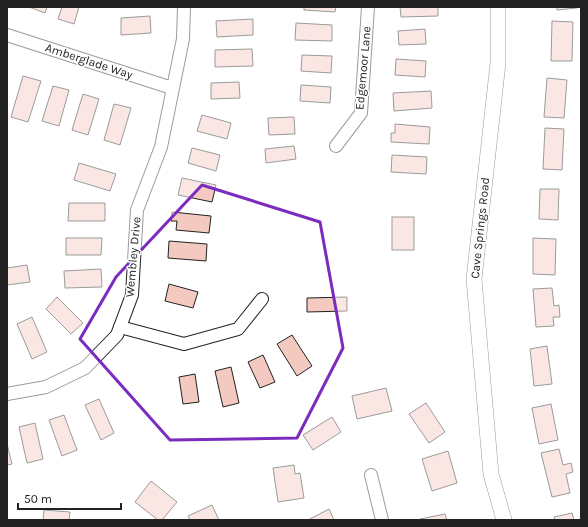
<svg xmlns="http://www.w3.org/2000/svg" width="588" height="527" viewBox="0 0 588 527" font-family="Karla,sans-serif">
<rect width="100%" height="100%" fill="#fff"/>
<g fill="#f3c9c0" stroke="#222">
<polygon points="29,7 47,7 45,13"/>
<polygon points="62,7 79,7 74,24 58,19"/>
<polygon points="304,7 336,7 335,12 304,10"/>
<polygon points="400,7 438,7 438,16 401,17"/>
<polygon points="557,7 577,7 577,8 557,10"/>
<polygon points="150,16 151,33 121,35 121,18"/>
<polygon points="253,19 253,35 217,37 216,21"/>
<polygon points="552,21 573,22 572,61 551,61"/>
<polygon points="296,23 332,25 332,41 295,40"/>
<polygon points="425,29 426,44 399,45 398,31"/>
<polygon points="252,49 253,66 215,67 215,50"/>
<polygon points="302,55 332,56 331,73 301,71"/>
<polygon points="396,59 426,61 425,77 395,75"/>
<polygon points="23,76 41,81 28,122 11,117"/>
<polygon points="547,78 567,80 564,118 544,117"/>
<polygon points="239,82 240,98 211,99 211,83"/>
<polygon points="301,85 331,87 330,103 300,101"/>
<polygon points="53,86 69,90 59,126 42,121"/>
<polygon points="431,91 432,108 394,111 393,93"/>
<polygon points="83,94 99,99 88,135 72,130"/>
<polygon points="114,104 131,108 120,145 104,140"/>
<polygon points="202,115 231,123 227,139 197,131"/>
<polygon points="294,117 295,134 269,135 268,118"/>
<polygon points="395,124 430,127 429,144 391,142 391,133 395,133"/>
<polygon points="545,128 564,129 562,170 543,169"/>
<polygon points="294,146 296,159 266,163 265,149"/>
<polygon points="192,148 220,155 216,171 188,163"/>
<polygon points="392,155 427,157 426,174 391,172"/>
<polygon points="79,163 116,174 110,191 74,180"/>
<polygon points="182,178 216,185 212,202 178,195"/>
<polygon points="540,189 559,189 558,220 539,219"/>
<polygon points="69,203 105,203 105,221 68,221"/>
<polygon points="172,212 211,216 209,233 176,230 177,221 171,221"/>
<rect x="392" y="217" width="22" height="33"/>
<polygon points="66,238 102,238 101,255 66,255"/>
<polygon points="533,238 556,239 555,275 533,274"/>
<polygon points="169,241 207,244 206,261 168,258"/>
<polygon points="27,265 30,282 7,285 7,268"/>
<polygon points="101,269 102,287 65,288 64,271"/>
<polygon points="169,284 198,292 193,308 165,301"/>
<polygon points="552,288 554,306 559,305 560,317 553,317 554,326 536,327 533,289"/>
<polygon points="57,297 83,323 71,334 46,309"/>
<polygon points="347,297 347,311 307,312 307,298"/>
<polygon points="32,317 47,352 32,359 17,324"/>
<polygon points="292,335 312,366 297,376 277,344"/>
<polygon points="547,346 552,384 534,386 530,349"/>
<polygon points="263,355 275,382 260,388 248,362"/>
<polygon points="231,367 239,403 223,407 215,371"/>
<polygon points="195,374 199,402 183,404 179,377"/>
<polygon points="386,388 392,411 357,419 352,396"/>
<polygon points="99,399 114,433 101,440 85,405"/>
<polygon points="426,403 445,432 429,443 409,414"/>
<polygon points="551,404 558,440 539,444 532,408"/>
<polygon points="64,415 77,450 62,456 49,420"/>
<polygon points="332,417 341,432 313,450 303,435"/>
<polygon points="35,423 43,459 27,463 19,427"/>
<polygon points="7,444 12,464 7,465"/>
<polygon points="559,449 563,465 571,463 573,472 566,474 570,493 552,497 541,453"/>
<polygon points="448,451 457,483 432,491 422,459"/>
<polygon points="294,465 295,474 300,473 304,498 278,502 273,468"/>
<polygon points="151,481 177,502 162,520 158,520 135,502"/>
<polygon points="212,505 219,520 190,520 188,516"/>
<polygon points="329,509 334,520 308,520"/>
<polygon points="44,510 70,512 69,520 43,520"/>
<polygon points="572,513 574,520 555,520 554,517"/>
<polygon points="445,514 447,520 421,520 420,519"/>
</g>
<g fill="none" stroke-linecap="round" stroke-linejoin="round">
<g stroke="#222" stroke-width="14">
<g id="minor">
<polyline points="7,35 172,88"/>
<polyline points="336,146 361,113 368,7"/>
<polyline points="120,327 184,344 238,329 262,299"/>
<polyline points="7,394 46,387 85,368 117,335 132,295 137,210 161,147 183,39 184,7"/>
<polyline points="371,475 382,520"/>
</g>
</g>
<g stroke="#222" stroke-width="16">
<polyline id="tertiary" points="498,7 498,63 474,279 491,474 504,520"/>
</g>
<use href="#minor" stroke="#fff" stroke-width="12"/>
<use href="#tertiary" stroke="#fff" stroke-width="15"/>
</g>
<path d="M0 0H588V527H0ZM202,185L320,222L343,348L297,438L170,440L80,339L116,277Z" fill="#fff" fill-opacity=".55" fill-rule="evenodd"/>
<path fill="none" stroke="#7b2cbf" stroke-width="3" stroke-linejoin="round" d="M202,185L320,222L343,348L297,438L170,440L80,339L116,277Z"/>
<g text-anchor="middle" stroke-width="3" stroke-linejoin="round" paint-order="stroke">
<g font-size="12" fill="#222" stroke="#fff">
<text transform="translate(89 61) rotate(18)" y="4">Amberglade Way</text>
<text transform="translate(363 68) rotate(-85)" y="4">Edgemoor Lane</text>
<text transform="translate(480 228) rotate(-84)" y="4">Cave Springs Road</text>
<text transform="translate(133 257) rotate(-85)" y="4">Wembley Drive</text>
</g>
</g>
<rect width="588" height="527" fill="none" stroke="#222222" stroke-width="16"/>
<path d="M18 503v6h103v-6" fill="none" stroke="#222222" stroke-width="2"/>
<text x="24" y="503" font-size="12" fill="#222222" stroke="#ffffff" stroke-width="3" paint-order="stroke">50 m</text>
</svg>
